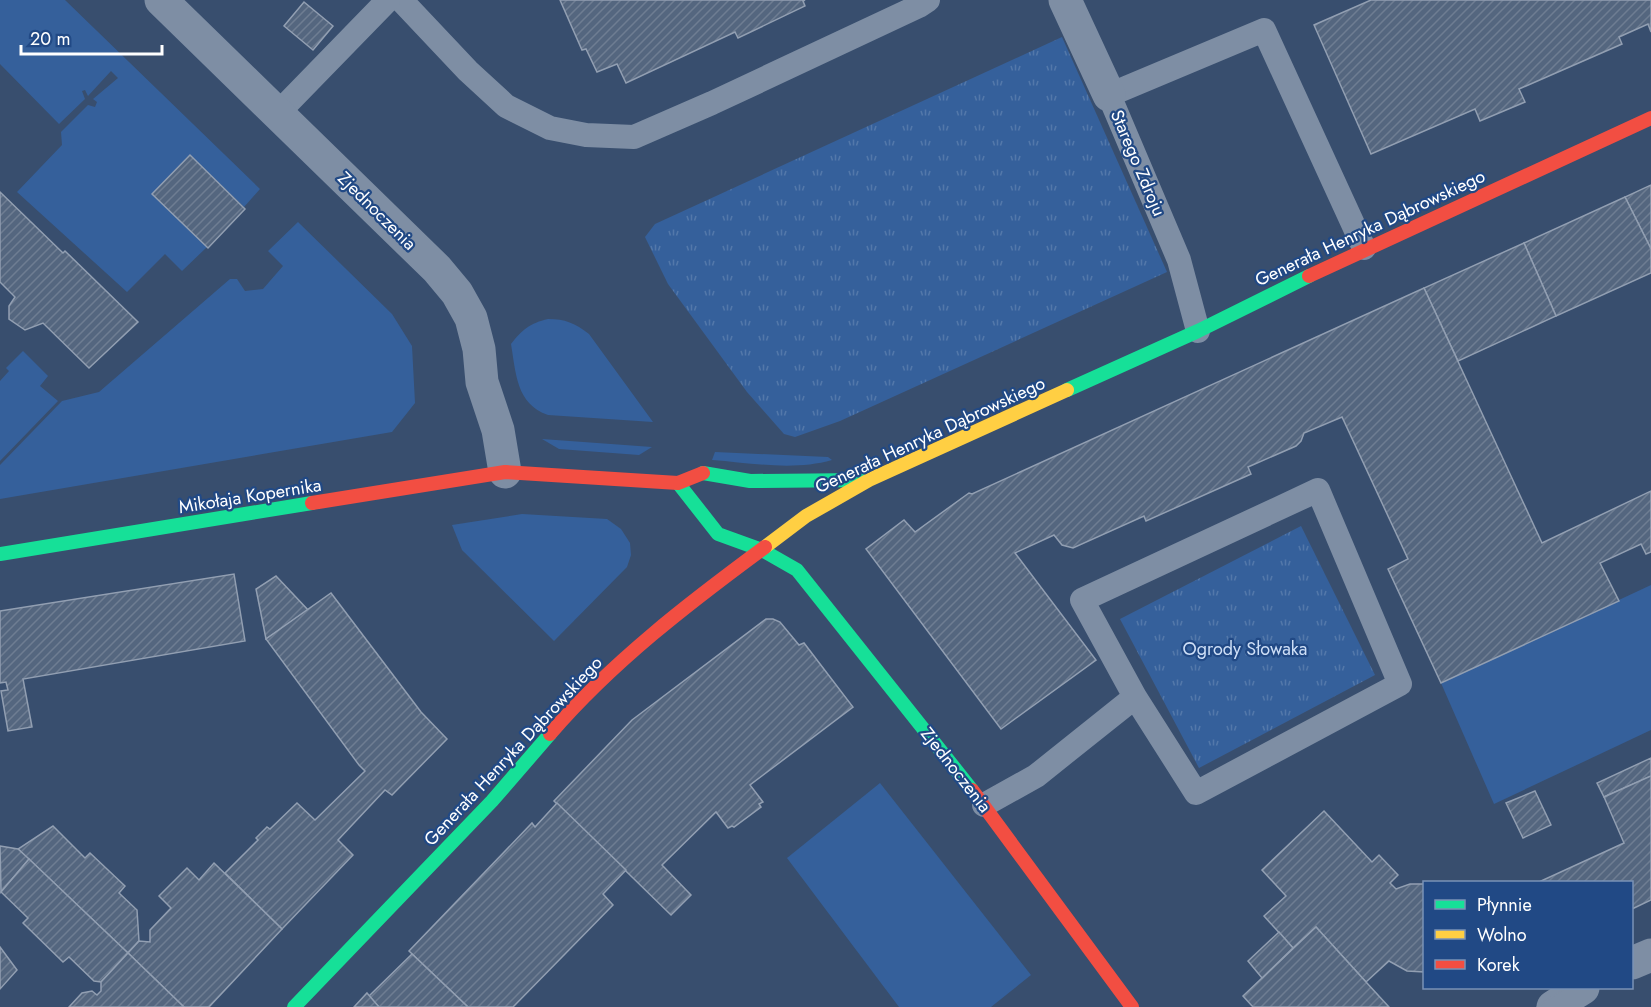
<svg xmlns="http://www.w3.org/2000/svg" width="1651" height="1007" viewBox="0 0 1651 1007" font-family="Jost,sans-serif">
<defs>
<pattern id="park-tufts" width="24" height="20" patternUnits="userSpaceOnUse" patternTransform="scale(1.5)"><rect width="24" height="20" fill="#35609b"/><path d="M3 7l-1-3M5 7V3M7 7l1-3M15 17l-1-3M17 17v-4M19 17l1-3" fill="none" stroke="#5378aa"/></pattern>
<pattern id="building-hatch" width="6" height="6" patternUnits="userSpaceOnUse" patternTransform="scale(1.5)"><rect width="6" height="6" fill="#54667f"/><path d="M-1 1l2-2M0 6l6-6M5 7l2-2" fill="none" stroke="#6e7d92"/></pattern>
</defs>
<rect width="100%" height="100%" fill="#384e6e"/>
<g fill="#35609b">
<polygon points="0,0 65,0 260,189 244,207 190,155 152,194 207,247 182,271 165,254 127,292 17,192 62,145 61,132 88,105 95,107 97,102 93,99 118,78 111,71 88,96 85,90 82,91 85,99 59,124 0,64"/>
<polygon points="298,222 392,314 412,346 415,403 392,432 0,499 0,465 62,401 99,392 230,279 237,279 245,291 263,289 283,266 268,251"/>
<path d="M548,319C565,319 575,323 589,334L653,422L548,415C516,404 516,373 511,344C522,330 530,323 548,319Z"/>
<polygon points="23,351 48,376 40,386 58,401 0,461 0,381 9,371 6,368"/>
<polygon points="542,439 652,447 639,455 559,449"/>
<path d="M715,452L828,457L832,460C794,471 751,463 712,460Z"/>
<polygon points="522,514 607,519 621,529 630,543 631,555 627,567 554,641 462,550 452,525"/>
<polygon points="1651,585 1651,730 1494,804 1441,683"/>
<polygon points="880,783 1031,975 991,1007 899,1007 787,858"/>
</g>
<g fill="url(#park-tufts)">
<polygon points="1062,37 1167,272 840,421 795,437 784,434 747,392 668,284 645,237 655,224"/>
<polygon points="1301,526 1375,675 1199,768 1120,619"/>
</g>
<g fill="url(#building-hatch)" stroke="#929fb2" stroke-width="1.5">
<polygon points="560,0 805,0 803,1 805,6 738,38 735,32 626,83 617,64 597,72 586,49 582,50"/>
<polygon points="1371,0 1651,0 1651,32 1648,24 1619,37 1622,44 1519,89 1525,102 1480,121 1475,109 1371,154 1314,25"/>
<polygon points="304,2 333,26 313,50 284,26"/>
<polygon points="190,155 245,209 208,248 152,194"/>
<polygon points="1651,185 1651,249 1625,197"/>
<polygon points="0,192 63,253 65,251 138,322 89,368 43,323 25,330 9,319 9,306 15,297 0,282"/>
<polygon points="1625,197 1651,249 1651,273 1556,316 1524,243"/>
<polygon points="1524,243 1556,316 1458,361 1424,288"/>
<polygon points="1424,288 1542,543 1651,491 1651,552 1646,554 1641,544 1600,563 1619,601 1441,683 1388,569 1408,559 1342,417 1304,433 1301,441 1296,446 1248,467 1251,474 1146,521 1144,516 1073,548 1062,545 1054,535 1015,553 1096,660 1001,729 866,549 904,520 915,532 969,493 972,494"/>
<polygon points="234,574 245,641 23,679 32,727 8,731 1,691 8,690 6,682 0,683 0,611"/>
<polygon points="276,576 308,610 266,639 256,589"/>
<polygon points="331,593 421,712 447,739 392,795 385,790 338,840 353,855 282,929 225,873 258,840 256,838 267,827 270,829 297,803 315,820 365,771 359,765 266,639"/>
<polygon points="766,619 773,619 780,622 799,645 804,643 853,707 750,785 763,802 759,804 761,807 734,827 732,826 728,828 716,812 662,865 691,895 671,915 554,801 632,720"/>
<polygon points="1651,758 1651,776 1604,797 1597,783"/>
<polygon points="1651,776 1651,900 1632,909 1632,882 1542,882 1541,881 1624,843 1604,797"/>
<polygon points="1535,791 1551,825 1523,838 1506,803"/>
<polygon points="557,803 626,870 603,894 613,905 513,1007 468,1007 409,951 532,823 535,827"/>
<polygon points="1324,811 1372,862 1379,855 1398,875 1390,883 1396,889 1410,884 1424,884 1424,972 1407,971 1389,961 1366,982 1316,927 1293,948 1264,916 1286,896 1262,870"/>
<polygon points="53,826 85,858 90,853 125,886 119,893 137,910 139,941 128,953 18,849"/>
<polygon points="0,846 18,849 29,859 1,892"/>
<polygon points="29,859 128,953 101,982 94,981 69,957 63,962 23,923 28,918 1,892"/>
<polygon points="214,863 282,929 209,1007 184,1007 128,953 139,941 150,942 150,930 171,908 159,896 187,868 199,880"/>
<polygon points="1316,927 1366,982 1389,1007 1253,1007 1243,996"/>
<polygon points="1279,932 1293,948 1262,978 1248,961"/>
<polygon points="0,947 17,970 0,989"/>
<polygon points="128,953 184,1007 69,1007 82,993 92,991 97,995 101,991 101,982"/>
<polygon points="412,954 468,1007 379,1007 369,996"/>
<polygon points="367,993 379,1007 354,1007"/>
</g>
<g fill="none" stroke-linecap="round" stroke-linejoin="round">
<g stroke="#7e8ea4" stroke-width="24">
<polyline points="401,0 468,71 506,106 550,128 586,135 634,137 712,103 919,6 928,0"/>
<polyline points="278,113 388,0"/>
<polyline points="1198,331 1179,260 1109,95 1264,30 1364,248"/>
<polyline points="984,805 1036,776 1135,697 1082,600 1318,490 1400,684 1196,793 1135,697"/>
</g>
<g stroke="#7e8ea4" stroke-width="33">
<polyline points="161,0 437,269 457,293 471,318 479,349 482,382 498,430 505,472"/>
<polyline points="1065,0 1109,95"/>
<polyline points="1632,963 1651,955"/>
<polyline points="1553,1007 1583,988"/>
</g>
<g stroke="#16e098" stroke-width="14">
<polyline points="1067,390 1198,331 1309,276"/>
<polyline points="703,473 750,481 862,480"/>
<polyline points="678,483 718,534 762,550 797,570 972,790"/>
<polyline points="0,554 312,503"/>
<polyline points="294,1007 492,801 550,734"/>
</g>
<polyline stroke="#ffcf43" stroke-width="14" points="765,547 806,516 869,480 1067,390"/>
<g stroke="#f24e42" stroke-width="14">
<polyline points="1309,276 1651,118"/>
<polyline points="312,503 505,472 678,483 703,473"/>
<path d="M550,734C612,662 689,603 765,547"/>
<polyline points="972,790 1132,1007"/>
</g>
<g stroke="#7f8ea4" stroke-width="1.5">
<polyline points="1632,949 1651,940"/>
<polyline points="1537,1007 1565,988"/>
</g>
</g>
<g text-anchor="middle" stroke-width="4.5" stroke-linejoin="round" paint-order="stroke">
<g font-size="18" fill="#fff" stroke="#214985">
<text transform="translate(1138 163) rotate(67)" y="6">Starego Zdroju</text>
<text transform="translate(377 211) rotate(45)" y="6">Zjednoczenia</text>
<text transform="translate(1370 228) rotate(-25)" y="6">Generała Henryka Dąbrowskiego</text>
<text transform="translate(930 435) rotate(-25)" y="6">Generała Henryka Dąbrowskiego</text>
<text transform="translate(250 496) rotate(-9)" y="6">Mikołaja Kopernika</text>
<text transform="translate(513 751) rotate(-47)" y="6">Generała Henryka Dąbrowskiego</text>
<text transform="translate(956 770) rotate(52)" y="6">Zjednoczenia</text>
</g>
<g font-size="18" fill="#cedff7" stroke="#214985">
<text x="1245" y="655">Ogrody Słowaka</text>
</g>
</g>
<rect x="1423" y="881" width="210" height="108" fill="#214985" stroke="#7a92b6" stroke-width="1.5"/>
<rect x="1435" y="900" width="30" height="9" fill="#16e098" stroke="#7a92b6" stroke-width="1.5"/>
<text x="1477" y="911" font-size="18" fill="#ffffff">Płynnie</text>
<rect x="1435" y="930" width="30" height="9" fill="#ffcf43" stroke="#7a92b6" stroke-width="1.5"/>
<text x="1477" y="941" font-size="18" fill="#ffffff">Wolno</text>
<rect x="1435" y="960" width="30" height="9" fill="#f24e42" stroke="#7a92b6" stroke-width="1.5"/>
<text x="1477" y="971" font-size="18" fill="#ffffff">Korek</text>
<path d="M21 45v9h141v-9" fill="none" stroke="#ffffff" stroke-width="3"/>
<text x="30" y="45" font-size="18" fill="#ffffff" stroke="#214985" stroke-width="4.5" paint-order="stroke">20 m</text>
</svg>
